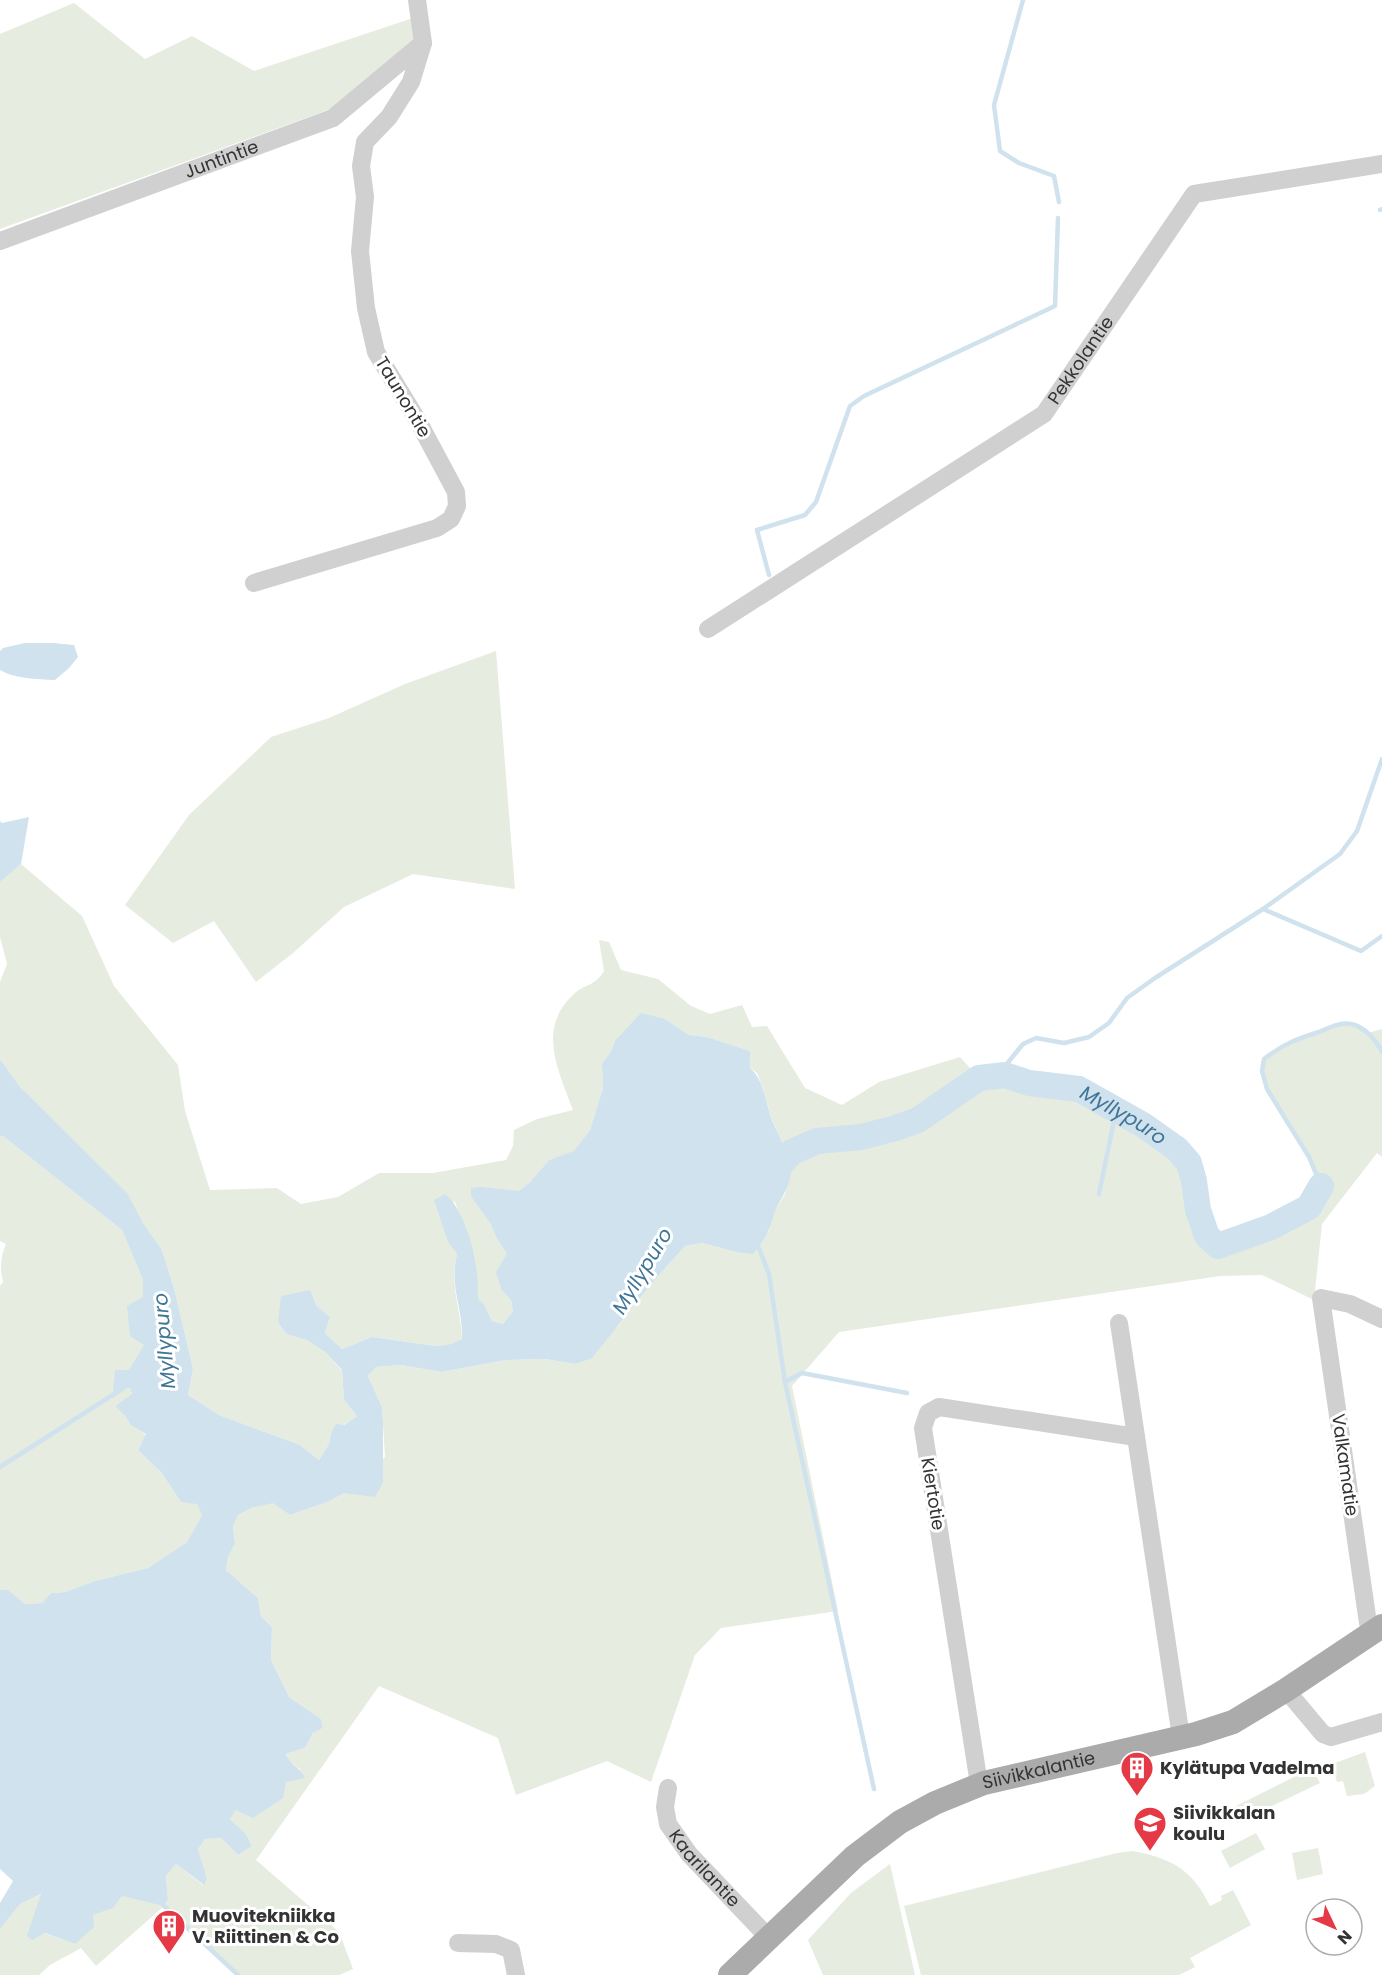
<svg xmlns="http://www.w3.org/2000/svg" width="1382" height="1975" viewBox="0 0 1382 1975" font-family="Poppins,sans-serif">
<rect width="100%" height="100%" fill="#fff"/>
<g fill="#e6ecdf">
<polygon points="74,3 145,59 192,36 254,71 413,18 413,42 333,108 0,229 0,34"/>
<polygon points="496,651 515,889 413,874 344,907 293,953 256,982 214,921 173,943 125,905 189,815 271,737 329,718 405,684"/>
<path d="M21,864L82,916L114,986L178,1065L185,1111L210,1190L277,1188L301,1204L338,1197L379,1173H433L506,1160L513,1146L514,1130L537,1119L573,1110C558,1069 536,1028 575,993C587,983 594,987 604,971L599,940L609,942L621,970L658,979L691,1006L710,1014L742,1005L752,1027L767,1026L805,1088L842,1105L879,1082L960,1057L979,1078L1005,1075L1029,1083L1079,1089L1143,1125L1177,1149L1189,1163L1194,1181L1198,1210L1207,1236L1218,1246L1271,1227L1309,1207L1320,1186L1309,1157L1267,1089L1262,1071L1264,1059L1280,1047L1302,1036L1334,1025L1352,1024L1368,1033L1382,1029V1157L1377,1153L1322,1224L1314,1300L1262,1275L1220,1276L839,1332L792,1386L838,1611L721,1628L695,1655L651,1782L607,1761L516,1795L498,1738L379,1686L256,1860L339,1932L353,1969L339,1975H238L164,1906L96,1966L81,1948L50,1965L39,1975H0V1929L20,1904L42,1894L32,1939L44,1933L75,1944L93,1915L112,1908L122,1896L168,1899L166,1876L176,1864L203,1885L207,1878L198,1849L205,1839L221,1838L238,1855L252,1846L246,1834L230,1819L236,1809L286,1782L301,1770L288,1760L286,1754L305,1748L321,1719L289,1697L271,1660L272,1627L261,1616L258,1598L226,1570L228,1557L235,1544L233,1526L238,1515L251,1508L273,1502L290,1515L330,1501L344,1493L385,1457L382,1407L368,1376L376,1367L401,1365L441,1372L506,1360L545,1359L575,1364L618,1326L652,1283L685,1246L702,1243L736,1252L768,1232L775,1211L785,1194L791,1169L781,1140L771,1117L763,1088L757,1073L750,1068V1051L707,1037L689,1035L665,1019L615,1041L611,1051L602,1064L603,1088L590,1130L574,1152L549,1160L530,1182L519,1191L500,1190L471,1197L490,1223L497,1239L507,1254L502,1291L511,1300L513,1311L503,1324L492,1321L484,1304L478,1299L476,1266L467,1231L454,1200L448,1242L457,1254C449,1284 461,1309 462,1339L451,1344L436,1346L372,1337L342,1349L325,1333L330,1317L317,1306L310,1290L278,1322L286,1334L307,1340L325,1352L342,1371L344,1400L357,1416L331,1433L329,1444L319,1460L300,1445L219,1415L188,1395L193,1369L175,1292L162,1250L143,1223L21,1088L0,1059V982L7,964L0,937V882Z"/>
<path d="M0,1136H3L122,1230L143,1280L144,1345L129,1371L130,1387L132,1395L115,1406C127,1417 132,1425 146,1435L138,1450L161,1472L181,1502L197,1503L202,1515L187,1542L148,1568L95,1581L65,1592L51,1593L42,1603L25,1604L8,1591L0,1590V1286L3,1282C0,1268 0,1258 6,1244L0,1241Z"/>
<polygon points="1365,1752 1375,1786 1364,1794 1347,1796 1343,1781 1337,1782 1332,1764"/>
<polygon points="1312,1768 1320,1783 1237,1823 1230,1809"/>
<polygon points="1256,1833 1265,1849 1230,1868 1221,1851"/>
<polygon points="1318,1848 1323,1874 1297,1880 1292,1853"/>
<path d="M1132,1851C1171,1858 1192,1869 1210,1906L1222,1900L1221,1896L1233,1890L1251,1925L1190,1958L1195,1967L1179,1975H921L904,1906L1117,1853Z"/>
<polygon points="890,1864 915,1975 823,1975 808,1940 851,1893"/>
</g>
<g fill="#cfe2ee">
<path d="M25,643H53L74,645L78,657L69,668L55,680C37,679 15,679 0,670V651L3,648Z"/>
<polygon points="29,817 21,864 0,882 0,821 2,823"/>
<path d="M641,1013L665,1019L689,1035L707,1037L750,1051V1068C763,1079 765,1098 770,1114C774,1129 791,1154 791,1170C791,1184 782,1197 776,1209C773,1216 772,1224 768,1231C765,1239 758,1247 753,1254L736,1252L702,1243L685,1246L652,1283L592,1358L575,1364L545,1359L506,1360L441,1372L401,1365L376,1367L368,1376L382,1407L383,1421V1482L375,1497L344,1493L330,1501L290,1515L273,1503L251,1508L238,1515L233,1526L235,1544L228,1557L226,1570L258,1598L261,1616L272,1627L271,1660L289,1697L321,1719L322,1728L313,1733L305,1748L286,1754C289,1765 299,1765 305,1778L286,1782L283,1798L253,1818L236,1810L230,1819L246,1834L252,1846L238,1855L221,1838L205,1839L198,1849L207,1878L204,1885L176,1864L166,1876L168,1899L164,1906L122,1896L113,1908L93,1915L94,1927L75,1944L45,1933L32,1940L27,1936L41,1894L20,1904L0,1929V1903L13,1881L0,1869V1590H8L25,1604L42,1603L51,1593L65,1592L95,1581L148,1568L187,1542L202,1515L197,1504L181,1502L161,1472L138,1450L146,1434L131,1425L126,1417L115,1406L132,1394L130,1388L113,1391L115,1370H129L144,1345L130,1336L127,1306L143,1297V1280L122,1230L3,1136H0V1059L21,1088L127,1193L143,1223L162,1250L175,1292L193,1369L188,1395L219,1415L300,1445L319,1460L329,1444L331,1433L336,1424L344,1425L357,1416L344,1400L342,1370L325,1352L307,1340L286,1334L278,1322L281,1296L310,1290L317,1306L330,1317L325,1333L342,1349L372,1337L436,1346L451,1344L462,1339C463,1307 449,1287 457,1254L448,1242L434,1200L445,1194C462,1207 473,1244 476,1266C478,1276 478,1288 478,1299L484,1304L492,1321L503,1324L513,1311L511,1300L502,1291L496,1272L507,1254L497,1239L490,1223L471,1197V1188L480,1187L519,1191L530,1182L549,1160L574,1151L590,1130L603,1088L602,1064L611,1051L615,1041Z"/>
</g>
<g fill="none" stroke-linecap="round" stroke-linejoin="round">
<g stroke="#cfe2ee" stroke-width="4.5">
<polyline points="1023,0 994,105 1000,151 1019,163 1054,176 1059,202"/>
<polyline points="1380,210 1382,209"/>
<polyline points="769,575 757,530 805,515 816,502 850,406 864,396 1055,306 1058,218"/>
<polyline points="1263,909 1361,951 1382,936"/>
<polyline points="997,1076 1023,1044 1036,1038 1064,1043 1089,1037 1109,1023 1127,998 1155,978 1263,909 1340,854 1357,831 1382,759"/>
<path d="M1321,1186L1309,1157L1267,1089L1262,1071L1264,1059C1284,1044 1296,1039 1319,1032C1329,1028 1340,1022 1351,1024C1364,1026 1377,1041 1382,1052"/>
<polyline points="1099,1194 1116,1111"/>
<polyline points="758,1246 769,1274 785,1382 874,1789"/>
<polyline points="785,1382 802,1373 907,1393"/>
<polyline points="0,1467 122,1389"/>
<polyline points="164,1906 238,1975"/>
</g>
<path stroke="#cfe2ee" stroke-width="26" id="s1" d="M762,1180L769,1177L792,1152L817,1141L861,1137L896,1128L918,1120L979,1078L1005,1075L1029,1083L1079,1089L1143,1125L1177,1149L1189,1163L1194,1181L1198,1210L1207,1236L1218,1246L1271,1227L1309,1207L1321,1186"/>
<g stroke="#d0d0d0" stroke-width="18">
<path id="s2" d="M0,241L333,118L423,43"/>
<polyline points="254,583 437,528 451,519 457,506 456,492 418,421 376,352 366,308 360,251 365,197 361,166 365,142 389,117 411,82 423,43 417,0"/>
<path id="s3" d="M708,629L1044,414L1194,194L1382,164"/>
<polyline points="1119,1323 1181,1737"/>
<polyline points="1373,1632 1368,1623 1321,1298 1350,1304 1382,1319"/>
<polyline points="1286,1690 1323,1734 1331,1737 1382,1722"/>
<polyline points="979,1784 923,1428 928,1413 939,1407 1136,1437"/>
<path id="s4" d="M668,1788L665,1807L668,1824L689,1854L769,1938"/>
<polyline points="458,1943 496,1944 511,1950 516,1975"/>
</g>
<path stroke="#ababab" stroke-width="24" id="s5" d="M730,1975L855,1856L900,1822L935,1803L984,1783L1196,1734L1233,1722L1286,1690L1382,1626"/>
</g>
<defs>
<g id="building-pin" transform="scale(1.725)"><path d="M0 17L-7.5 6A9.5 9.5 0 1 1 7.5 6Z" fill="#e63946" stroke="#fff"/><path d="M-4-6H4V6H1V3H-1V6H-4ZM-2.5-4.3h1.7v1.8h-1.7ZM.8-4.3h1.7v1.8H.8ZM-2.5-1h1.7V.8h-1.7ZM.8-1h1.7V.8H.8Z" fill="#fff"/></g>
<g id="school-pin" transform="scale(1.725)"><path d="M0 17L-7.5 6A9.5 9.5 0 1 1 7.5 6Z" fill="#e63946" stroke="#fff"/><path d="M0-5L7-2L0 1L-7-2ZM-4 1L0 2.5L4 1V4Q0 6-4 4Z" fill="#fff"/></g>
</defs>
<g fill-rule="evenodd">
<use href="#building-pin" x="1137" y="1768"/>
<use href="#school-pin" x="1150" y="1823"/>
<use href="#building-pin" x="169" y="1926"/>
</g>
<g text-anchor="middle" stroke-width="6" stroke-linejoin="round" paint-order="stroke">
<g font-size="18" fill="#333" stroke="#fff">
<text dy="6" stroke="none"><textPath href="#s2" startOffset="236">Juntintie</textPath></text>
<text dy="6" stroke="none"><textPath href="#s3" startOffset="464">Pekkolantie</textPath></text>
<text transform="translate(403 397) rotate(59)" y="6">Taunontie</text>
<text transform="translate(1345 1465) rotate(82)" y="6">Valkamatie</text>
<text transform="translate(933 1494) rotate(81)" y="6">Kiertotie</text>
<text dy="6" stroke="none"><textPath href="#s5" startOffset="378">Siivikkalantie</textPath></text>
<text dy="6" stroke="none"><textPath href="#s4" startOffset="94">Kaarilantie</textPath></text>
</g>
<g font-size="18" font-weight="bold" fill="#333" stroke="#fff" text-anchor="start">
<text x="1160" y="1774">Kylätupa Vadelma</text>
<text x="1173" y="1819">Siivikkalan<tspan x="1173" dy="21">koulu</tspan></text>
<text x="192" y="1922">Muovitekniikka<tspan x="192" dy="21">V. Riittinen &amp; Co</tspan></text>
</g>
<g font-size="20" font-style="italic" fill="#3f7597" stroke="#fff">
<text dy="7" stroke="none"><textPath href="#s1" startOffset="400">Myllypuro</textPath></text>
<text transform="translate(642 1271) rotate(-59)" y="7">Myllypuro</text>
<text transform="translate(164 1341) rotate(-95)" y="7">Myllypuro</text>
</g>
</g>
<g transform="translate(1334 1927) rotate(134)"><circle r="28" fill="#ffffff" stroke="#adadad" stroke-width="1.5"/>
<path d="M0-4.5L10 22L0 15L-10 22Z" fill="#e63946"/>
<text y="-9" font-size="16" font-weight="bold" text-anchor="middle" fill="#333333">N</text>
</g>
</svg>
